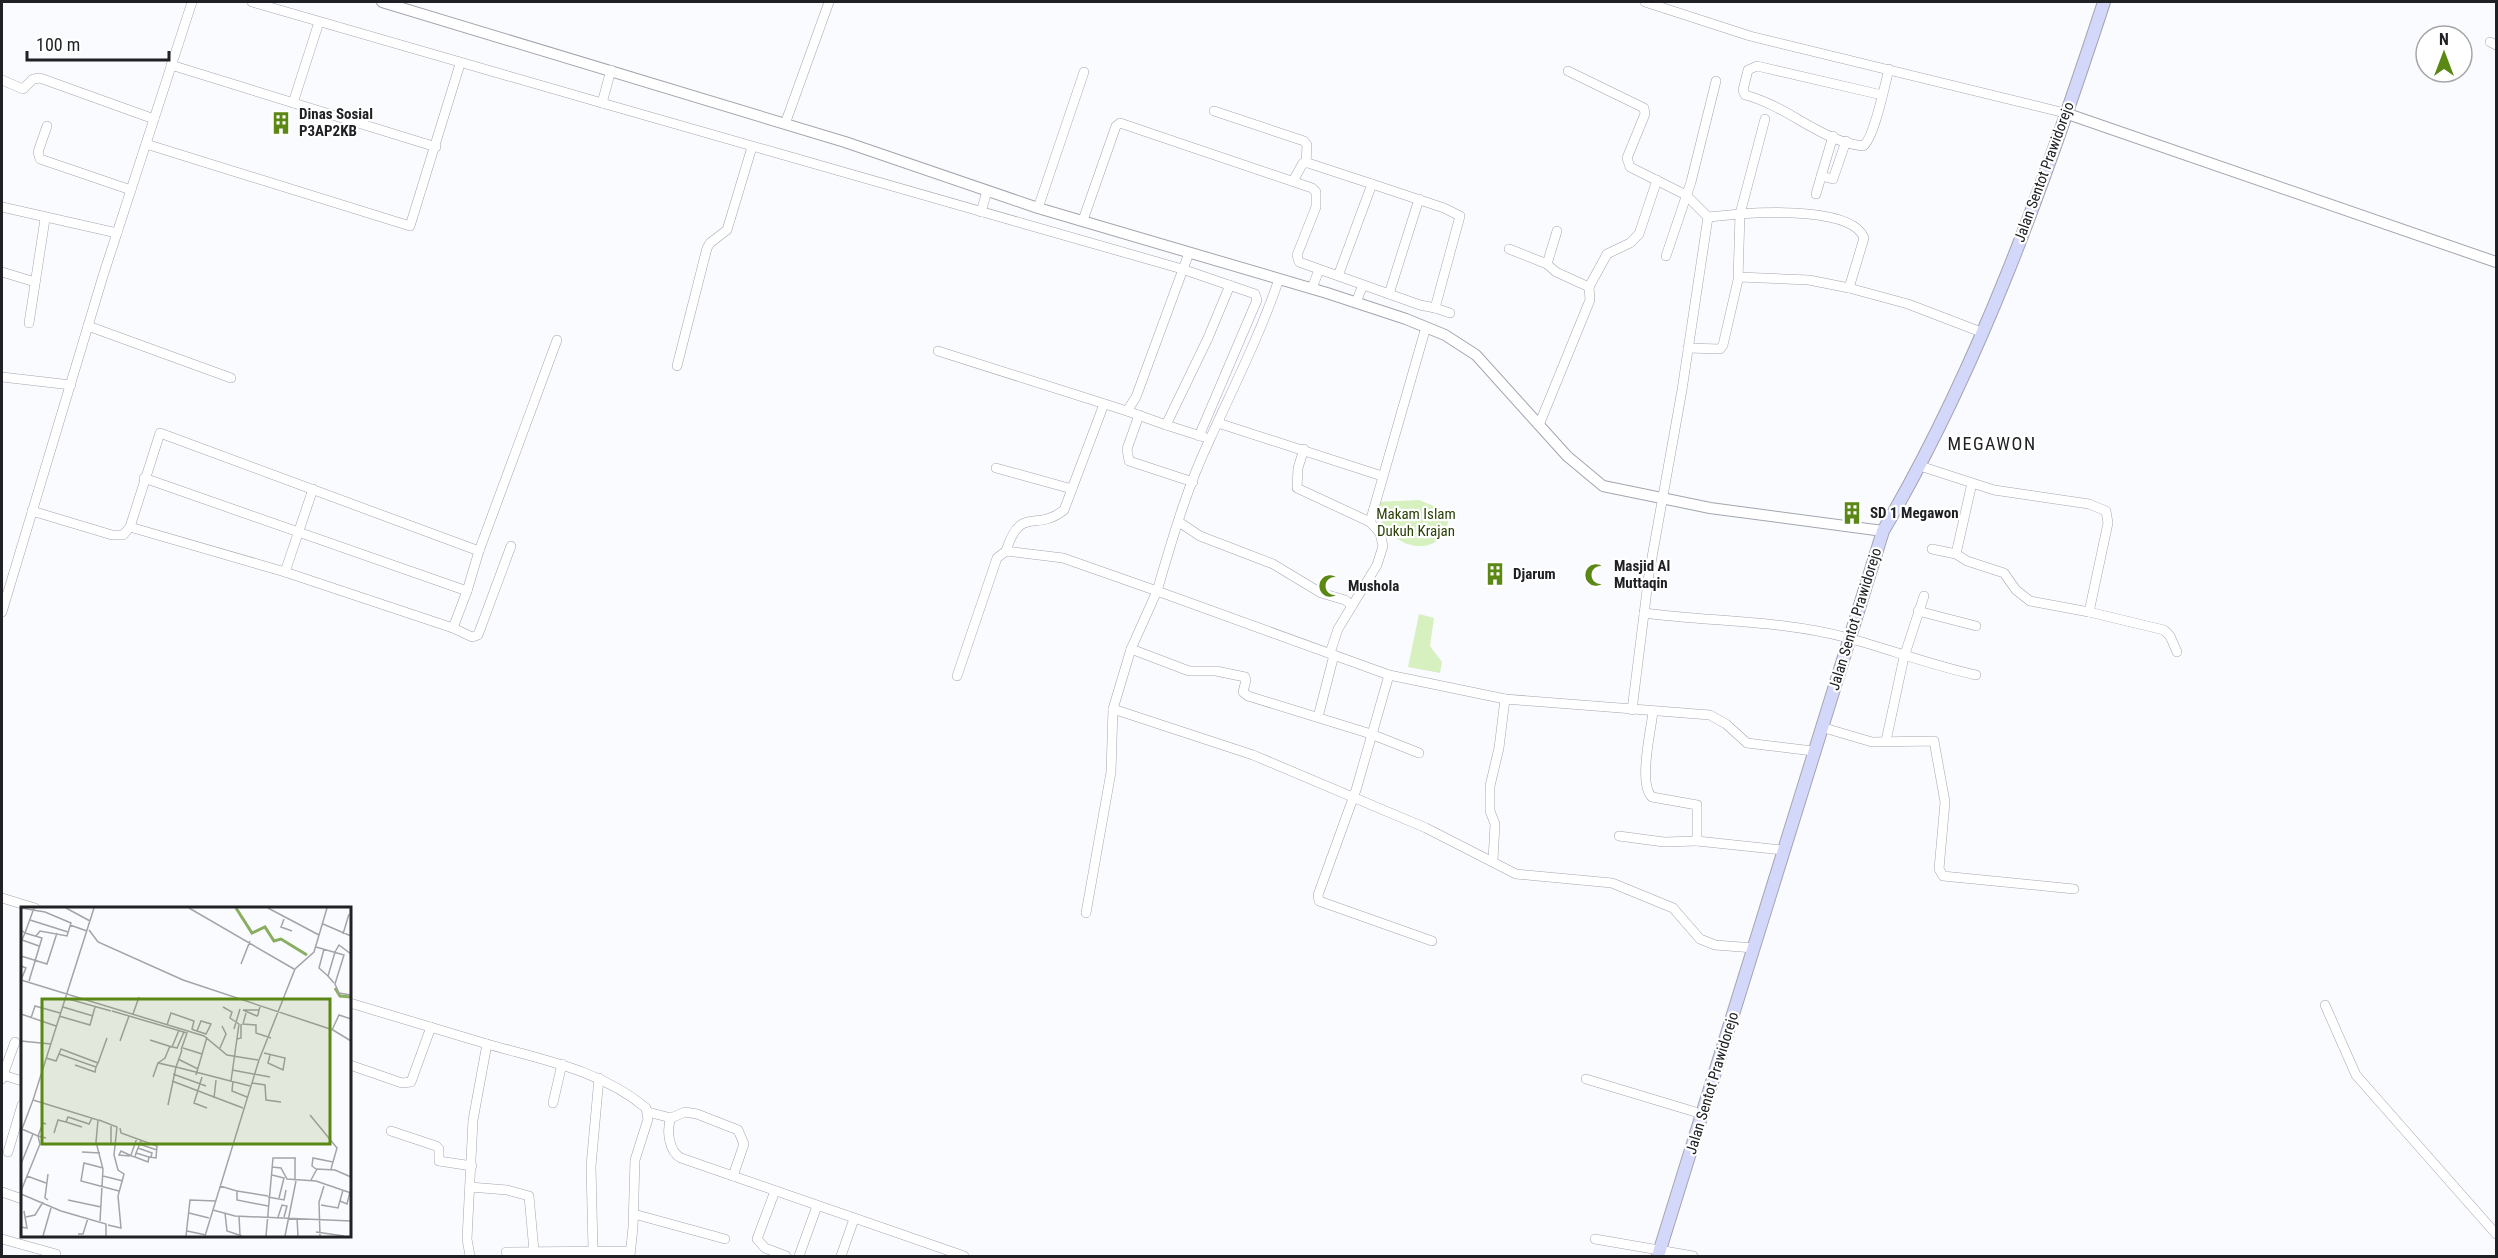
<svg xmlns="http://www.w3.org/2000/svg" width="2498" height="1258" viewBox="0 0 2498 1258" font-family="'Roboto Condensed',sans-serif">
<rect width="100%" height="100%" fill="#fafbff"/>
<g fill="#d7f0bf">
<path d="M1419,500L1451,513C1448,521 1446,533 1440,539C1413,560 1376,531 1376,502Z"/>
<polygon points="1419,614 1434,618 1430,646 1442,662 1440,673 1408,667"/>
</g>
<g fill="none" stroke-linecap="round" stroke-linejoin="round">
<g stroke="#a3a6b0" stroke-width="10">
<g id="minor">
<polyline points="252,2 602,103 611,70"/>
<polyline points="1645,2 1750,36 2065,113"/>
<polyline points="2490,42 2496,45"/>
<polyline points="171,65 436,147"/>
<polyline points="1568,71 1644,108 1645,114 1627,158 1630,167 1686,195 1708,217 1682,390 1649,574 1632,710"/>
<polyline points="2,80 23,89 33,79 40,78 154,119"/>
<path d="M1882,95L1757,66L1748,70L1743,90L1745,95C1788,106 1820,141 1863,146C1874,139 1885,84 1889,69"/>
<polyline points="293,103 319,22"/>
<polyline points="602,103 1182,269 1255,294 1257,300 1199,436"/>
<polyline points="1214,111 1304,141 1307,145 1306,163"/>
<path d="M1765,119L1740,214C1767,212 1853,208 1864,238L1849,288L1908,304L1981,332"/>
<polyline points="785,124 829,2"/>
<polyline points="47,126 38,152 40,159 131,190"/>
<polyline points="146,144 410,226 460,64"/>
<polyline points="1821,176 1833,179 1846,141"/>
<polyline points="1293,181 1303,163 1308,163 1372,184"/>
<polyline points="1816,194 1833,136"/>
<polyline points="2,207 117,233"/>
<polyline points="1038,208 1084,72"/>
<polyline points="981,212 987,191"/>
<polyline points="1083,220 1116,126 1120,123 1312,188 1316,192 1316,207 1297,255 1299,262 1420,305 1435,308 1460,216 1444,208 1372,184 1338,276"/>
<polyline points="1509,249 1547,264"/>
<polyline points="1666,256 1691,182 1716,81"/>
<polyline points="2,272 35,282"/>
<polyline points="1739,277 1809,280 1849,288"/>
<polyline points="1589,287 1607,254 1630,243 1639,234 1657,180"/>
<polyline points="1312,288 1319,270"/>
<polyline points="1389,294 1419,199"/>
<polyline points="1356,302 1363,285"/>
<polyline points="1435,308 1450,313"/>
<polyline points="29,323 45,219"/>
<polyline points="88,326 231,378"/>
<polyline points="1688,348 1720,349 1723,345 1738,280 1740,214 1708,217"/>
<polyline points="938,351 1127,411 1136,397 1189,253"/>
<polyline points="677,366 707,248 710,243 727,230 752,147"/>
<polyline points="2,377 71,385"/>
<polyline points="1127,411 1166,425 1208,338 1230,285"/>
<polyline points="1139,415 1127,449 1129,461 1193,482"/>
<polyline points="1218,423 1382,476"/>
<polyline points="1166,425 1204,437"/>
<polyline points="1539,425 1590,300 1589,287 1556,272 1547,264 1557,231"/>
<polyline points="1304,449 1298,468 1297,488 1370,522"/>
<polyline points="1920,466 1994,490 2089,504 2106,511 2108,523 2089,612 2030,601 2016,590 2004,573 1967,561 1956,554 1972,483"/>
<polyline points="996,468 1072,489"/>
<polyline points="144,478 467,591 453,628 285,572"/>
<polyline points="32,511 112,535 123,535 130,527 160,433 479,551 467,591"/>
<polyline points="1179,522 1200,536 1273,564 1321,593 1345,600 1351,605"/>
<polyline points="130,527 285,572 313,489"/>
<polyline points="1932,549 1956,554"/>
<polyline points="479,551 557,340"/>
<path d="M1006,551C1021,504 1035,533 1064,510L1104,404"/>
<polyline points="1918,611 1976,626"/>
<polyline points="2,612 103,276 192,2"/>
<polyline points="2089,612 2164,630 2170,636 2177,652"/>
<path d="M1644,613C1712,622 1782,620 1848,638C1892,650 1930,665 1976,675"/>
<polyline points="453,628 472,637 478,635 511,546"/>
<polyline points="1131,649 1189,671 1216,671 1245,677 1246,680 1243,692 1248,696 1371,734 1419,753"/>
<polyline points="1330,653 1338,629 1377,565 1383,546 1380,533 1370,522 1426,327"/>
<polyline points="1389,675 1356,790 1318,895 1319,901 1432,941"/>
<path d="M957,676L997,558L1006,551L1063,558L1157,591C1172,540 1187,487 1210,439C1234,386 1260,335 1279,279"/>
<polyline points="1113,709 1253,755 1426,828 1516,874 1612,883 1673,908 1700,939 1715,945 1754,948"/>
<path d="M1653,712C1651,730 1638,784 1652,797L1697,805V841L1782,850"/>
<polyline points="1318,717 1334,655"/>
<polyline points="1821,727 1872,742 1934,741 1945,802 1939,869 1943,876 2074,889"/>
<polyline points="1886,741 1904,657 1924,596"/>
<polyline points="1619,836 1664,842 1697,841"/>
<polyline points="1493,860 1495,824 1490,811 1490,786 1499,748 1505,699"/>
<polyline points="2,898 35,908"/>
<polyline points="1086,913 1111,772 1113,709 1131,649 1157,591 1389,675 1505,699 1710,715 1726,724 1747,743 1813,751"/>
<polyline points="350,1003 487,1044 473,1120 467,1239 470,1256"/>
<polyline points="2325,1005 2356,1075 2496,1234"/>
<path d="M487,1044C543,1060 601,1070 646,1108L648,1119L635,1160L633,1227L630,1256"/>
<polyline points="350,1065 402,1083 411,1082 431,1027"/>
<polyline points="3,1075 15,1042"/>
<polyline points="2,1079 3,1075 22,1081"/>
<polyline points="1586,1079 1702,1114"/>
<polyline points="553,1103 562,1064"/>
<polyline points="648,1112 671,1118 685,1112 697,1114 738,1130 744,1144 733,1176"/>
<path d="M671,1118C666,1130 669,1152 681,1158L964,1256"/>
<polyline points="391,1131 436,1146 439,1149 439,1161 472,1166"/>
<polyline points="8,1152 22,1105"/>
<polyline points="470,1187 507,1190 529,1196 534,1251"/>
<polyline points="775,1191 757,1239 765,1248 786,1256"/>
<polyline points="2,1192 22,1199"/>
<polyline points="634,1214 725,1239"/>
<polyline points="2,1239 56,1254"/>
<polyline points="1595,1239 1693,1256"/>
<polyline points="593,1250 591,1166 599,1078"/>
<polyline points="506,1252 630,1251"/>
<polyline points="799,1256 817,1206"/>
<polyline points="841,1256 854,1219"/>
</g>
</g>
<g stroke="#a3a6b0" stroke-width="12">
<g id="tertiary">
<polyline points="382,2 845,142 1038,208 1327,293 1406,319 1445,335 1476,355 1567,456 1603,486 1710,508 1883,531"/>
<polyline points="2065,113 2496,262"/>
</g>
</g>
<g stroke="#a3a6b0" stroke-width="14">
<path id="secondary" d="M1658,1256L1883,531C1980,366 2045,182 2104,2"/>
</g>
<use href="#minor" stroke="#fff" stroke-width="9"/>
<use href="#tertiary" stroke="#fff" stroke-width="10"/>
<use href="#secondary" stroke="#d3d8fa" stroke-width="12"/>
</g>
<defs>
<g id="building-bare" transform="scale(1.8)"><path d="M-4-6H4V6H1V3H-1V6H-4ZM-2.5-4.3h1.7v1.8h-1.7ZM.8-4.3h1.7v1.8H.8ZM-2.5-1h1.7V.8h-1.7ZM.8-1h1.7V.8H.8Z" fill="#5b8714" stroke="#fff" stroke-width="2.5" paint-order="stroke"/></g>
<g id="mosque-bare" transform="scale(1.8)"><path d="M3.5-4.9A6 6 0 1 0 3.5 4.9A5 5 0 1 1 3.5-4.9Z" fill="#5b8714" stroke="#fff" stroke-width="2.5" paint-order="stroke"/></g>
</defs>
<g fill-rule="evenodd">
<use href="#building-bare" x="281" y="123"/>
<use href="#building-bare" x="1852" y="513"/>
<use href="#building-bare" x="1495" y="574"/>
<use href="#mosque-bare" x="1596" y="575"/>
<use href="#mosque-bare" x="1330" y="586"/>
</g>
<g text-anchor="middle" stroke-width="4.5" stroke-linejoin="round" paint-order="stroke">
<g font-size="15" font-weight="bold" fill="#202125" stroke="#fff" text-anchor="start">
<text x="299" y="119">Dinas Sosial<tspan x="299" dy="17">P3AP2KB</tspan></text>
<text x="1870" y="518">SD 1 Megawon</text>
<text x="1614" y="571">Masjid Al<tspan x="1614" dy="17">Muttaqin</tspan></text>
<text x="1513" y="579">Djarum</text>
<text x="1348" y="591">Mushola</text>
</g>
<g font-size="15" fill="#202125" stroke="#fff">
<text transform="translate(2044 172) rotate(-70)" y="5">Jalan Sentot Prawidorejo</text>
<text transform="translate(1855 619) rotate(-73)" y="5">Jalan Sentot Prawidorejo</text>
<text transform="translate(1712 1083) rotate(-73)" y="5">Jalan Sentot Prawidorejo</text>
</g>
<g font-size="15" fill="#2a4006" stroke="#fff">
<text x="1416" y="519">Makam Islam<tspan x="1416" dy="17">Dukuh Krajan</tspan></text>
</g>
<g font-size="18" letter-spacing="1.5" fill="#202125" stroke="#fff">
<text x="1992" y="450">MEGAWON</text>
</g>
</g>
<g transform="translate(21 907)">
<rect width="330" height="330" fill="#fafbff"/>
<path fill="none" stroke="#8aae60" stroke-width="3" d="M215,1L231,26L244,20L253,34L260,32L286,48M314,81L319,89L330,90"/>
<path fill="none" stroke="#a3a4a8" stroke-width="1.5" d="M0,1L24,5L50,16L46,29L19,24L15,29M45,1L69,14M73,1L12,193L77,213L75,235L82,262L79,314M168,1L273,62M247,1L298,28M263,12L260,20L271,24M9,13L47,25M302,17L330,29M49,18L66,24M0,23L4,26L13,1M68,23L77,35L162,73L312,123L330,134M322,27L328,7M1,33L18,39M0,35L4,26L21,31L8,74M295,40L323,48L314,77L318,86L330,88M303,42L298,61L307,69M314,45L318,38L330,47M0,49L26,57L36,26M220,57L229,34M0,59L5,61L0,73M0,73L183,129L206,148L237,153M313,76L307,69L314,45M44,91L90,104M42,100L72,109M202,100L211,105L209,111L218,117L210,174M238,103H222L236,109L237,108L238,103L239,100M91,104L166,126L160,143M225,106L222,117L235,118V126L250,131M0,107L35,119M112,107L118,90M38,109L69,118L74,100M10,111L14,99L39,106M146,118L150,106L173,114L171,122L173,123L185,127L190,117L180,114L176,124M213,122L219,102M311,123L318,108L330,112M216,132L220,131V117M129,133L151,140L158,123M0,134L30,137M99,134L108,109M152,140L156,141L163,125M162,141L181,147M199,141L205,127L201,119M243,146L264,151L262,163L247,156L249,148M38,147L75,160L74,165L54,158M25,151L35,154L40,142L77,156L75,160M157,152L177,162M77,156L86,131M137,156L144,151L149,139M211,163L249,170M152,167L185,179M175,168L186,130M132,170L137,156L155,160L161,143M181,170L173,196L186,201M151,174L222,201M212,174L211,184L226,190M231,176L244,178L245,193L260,195M193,191L195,173M147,198L155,160L229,179M289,208L316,241L310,262M78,213L96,220L93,248L97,263L103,267L97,289L100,321L87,318M25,217L22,216L17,229L25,231M61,220L45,215L47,210L68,217L71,211M99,221L100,226L136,239L135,251L128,250M33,226L37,213L45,215M90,236V217M118,237L136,243M117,241L131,246L130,250M61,245L79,246M115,246L128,250L127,255L114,250L115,246L120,234M110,248L116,231M109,249L98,248L100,244L113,250M274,251V274M0,257L12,227M251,260L260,261L266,272L295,274L330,286M82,261L63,256L60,274L98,284M295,262L291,259L292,251L312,255M27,267L24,291L27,293M251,268L263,271L258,291M6,269L25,276M82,269L102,274M290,273L296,262L314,263L330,270M199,279L216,284V293L247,299M0,284L19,237L17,229L1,222L12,193M216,284L247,289M0,287L40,304L85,317V329M247,290L263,293L265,283M47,293L80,300M319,294L326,297L329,285M300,298L317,301L322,283M192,303L214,309L330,314M168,306L188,311M204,306L206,324L221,329M218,309L219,328M5,310L14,308L22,295M257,310L261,298L266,299L263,310M276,311L277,329M0,320L6,321L3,304M166,324L185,328M295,325L323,329M57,327H62L67,311M22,329L30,301M165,329L169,293L195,294M184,329L238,153L274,62L293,45L306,1M245,329L252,251H275M264,329L275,274M299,329L298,295L303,279"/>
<path fill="#5b8714" fill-opacity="0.15" stroke="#5b8714" stroke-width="3" d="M21,92H309V237H21Z"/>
<rect width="330" height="330" fill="none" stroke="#202125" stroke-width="3"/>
</g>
<rect width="2498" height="1258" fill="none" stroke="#202125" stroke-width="6"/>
<g transform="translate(2444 54)"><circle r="28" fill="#ffffff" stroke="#a6a6a8" stroke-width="1.5"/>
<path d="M0-4.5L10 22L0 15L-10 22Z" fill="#5b8714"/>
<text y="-9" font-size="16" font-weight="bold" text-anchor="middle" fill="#202125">N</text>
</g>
<path d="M27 51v9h142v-9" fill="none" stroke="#202125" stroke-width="3"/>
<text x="36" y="51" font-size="18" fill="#202125" stroke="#ffffff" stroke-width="4.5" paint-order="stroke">100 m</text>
</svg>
